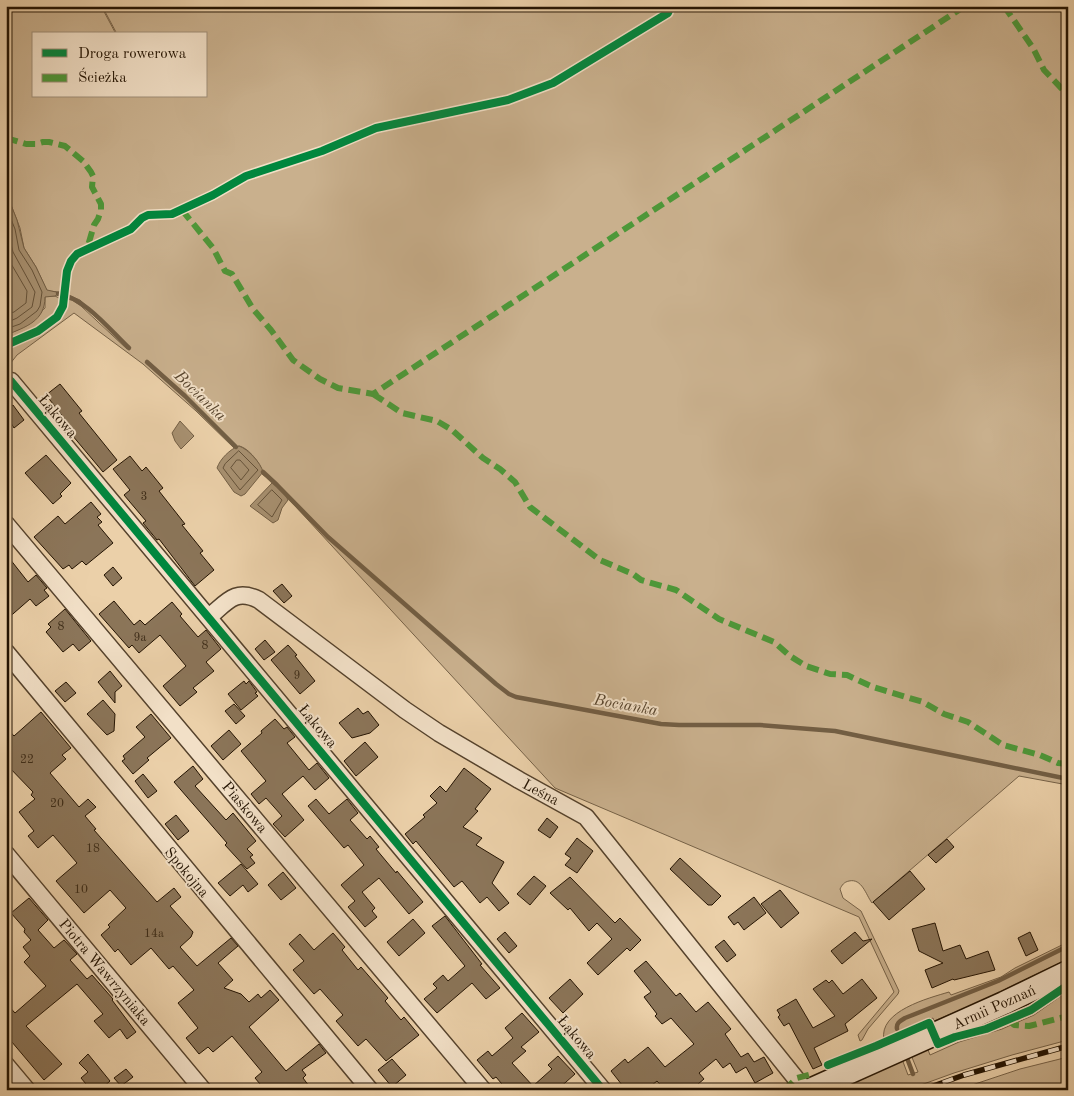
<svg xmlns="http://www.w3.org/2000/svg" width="1074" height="1096" viewBox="0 0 1074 1096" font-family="'Old Standard TT',serif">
<rect width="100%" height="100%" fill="#ebd0a9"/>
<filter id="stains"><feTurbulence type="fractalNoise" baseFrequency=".004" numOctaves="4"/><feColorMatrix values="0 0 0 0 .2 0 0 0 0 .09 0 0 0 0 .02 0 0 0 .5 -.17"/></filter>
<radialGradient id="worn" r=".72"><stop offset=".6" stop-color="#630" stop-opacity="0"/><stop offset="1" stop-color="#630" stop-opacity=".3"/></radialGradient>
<g fill="#c9b08d" stroke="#766248">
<path d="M6,6H101L116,34H34V96H206V34H117L102,6H1068V785L1019,776L872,903C866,895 862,878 849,881C844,882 842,885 840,889L843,898L861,911L899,991L898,994L868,1029L862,1040L860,1041L858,1035L894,992L859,917L555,788L273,482L262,474C263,466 250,450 242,447C238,445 237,447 234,448L196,411L143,364L74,313L17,355L6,369V346C28,337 64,328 65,299L72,300L81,306L127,349L129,346L80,300L61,292L47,291L36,267L24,248L20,228L11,205L6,199Z"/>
<path d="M45,296H55L61,299C62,326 26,335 6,344V335L22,328L45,308Z"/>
<path d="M1068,942V959L977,1003L934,1021L933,1018L884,1040C878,1011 929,998 949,992L951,995L1001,977L1015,968Z"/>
<polygon points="1068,991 1068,1040 1012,1055 954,1073 907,1090 833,1090 902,1059 908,1075 918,1072 911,1055 927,1047 930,1055 959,1042 1002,1029 1034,1015"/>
<polygon points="1068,1057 1068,1090 957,1090 1020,1069"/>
</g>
<g fill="#a79070" stroke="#725e44">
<path d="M6,199L11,205L17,220L24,248L36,267L47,290L56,292L58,294L55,296L45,297C45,321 26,327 6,335Z"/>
<polygon points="180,421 194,436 181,449 175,441 172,433"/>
<path d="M239,446C248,449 261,463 263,472L245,494L241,496L234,492L217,468C220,459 230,449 239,446Z"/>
<polygon points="273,482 286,496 288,500 282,508 278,520 273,523 250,506"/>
</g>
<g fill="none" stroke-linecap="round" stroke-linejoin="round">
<g stroke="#655239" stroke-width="1">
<polyline points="6,207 15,229 19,250 32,270 42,292 40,306 37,311 20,324 6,329"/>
<polyline points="6,224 13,252 35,292 32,307 17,318 6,323"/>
<polyline points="6,255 27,291 26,303 14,312 6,315"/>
<polygon points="239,451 258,470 240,490 223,468 225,464"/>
<polygon points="237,460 240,460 249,470 241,480 231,468"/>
<polygon points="272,490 282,500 272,517 258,505"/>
</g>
<g stroke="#725e44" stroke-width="4.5">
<path d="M58,294C84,297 110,330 129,348"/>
<polyline points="147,362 185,396 236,447"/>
<polyline points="263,472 277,485 328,537 496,684 509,694 516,697 661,724 679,725 760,725 835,731 1068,779"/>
<path d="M897,1029C896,1023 900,1021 905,1018L998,981L1068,946"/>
<polyline points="907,1058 913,1074"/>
</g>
</g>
<g fill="#8b7559" stroke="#231302">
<polygon points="60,384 82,411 79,413 117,460 103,472 72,435 75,432 46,395"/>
<polygon points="13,405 24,420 14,428 11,423 6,427 6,409"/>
<polygon points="46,455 71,483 60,494 62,496 53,504 25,473"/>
<polygon points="130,456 142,471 146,467 163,488 159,491 185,524 182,525 203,551 200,553 214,570 195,586 159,539 157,540 143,523 146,521 124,495 130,490 113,469"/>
<polygon points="91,502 101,514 97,517 102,522 98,525 113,543 86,565 82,561 72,569 69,565 63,569 34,537 58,516 65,524"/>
<polygon points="6,554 28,582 36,575 47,588 44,590 49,596 36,606 30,599 6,620"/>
<polygon points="113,567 122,578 113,586 104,575"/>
<polygon points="282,584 292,596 284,603 273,591"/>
<polygon points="114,601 134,625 140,620 145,625 172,602 182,614 180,616 198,637 206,630 221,649 206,662 214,671 193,688 197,692 180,706 163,686 186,666 160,635 139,653 132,645 129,648 99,614"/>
<polygon points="65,609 91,641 79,651 73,644 63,652 46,632 51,627 48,624"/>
<polygon points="265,640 275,652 264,660 255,649"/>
<polygon points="288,645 297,655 295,656 315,681 300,694 271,660"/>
<polygon points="110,671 122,686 115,692 115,703 98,682"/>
<polygon points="244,681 246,684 249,681 257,692 255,693 258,696 241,710 228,694"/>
<polygon points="66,682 76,693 65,702 55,691"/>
<polygon points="103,700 115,714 114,731 107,735 87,714"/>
<polygon points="234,704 245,716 236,724 225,711"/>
<polygon points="358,708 363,714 368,711 379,725 370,733 352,738 339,723"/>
<polygon points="41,712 71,748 62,755 66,759 50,773 79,807 88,799 96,807 85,816 96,829 94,830 157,902 174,888 181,897 170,906 193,932 191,937 180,947 197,966 231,938 238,946 218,963 233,980 224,988 241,994 249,1002 258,994 261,998 270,990 279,1000 249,1027 286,1071 319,1044 326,1053 302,1070 306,1075 303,1078 312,1090 265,1090 255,1078 262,1072 232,1036 213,1052 208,1047 199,1054 186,1038 198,1028 178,1003 194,990 173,966 169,969 151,948 131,965 118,949 115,952 101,935 110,927 108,925 126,908 110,890 84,913 56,881 77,863 53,835 38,848 28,836 34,831 19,812 35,799 31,795 33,792 6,764 6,727 14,736"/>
<polygon points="151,714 171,738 147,758 149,760 133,774 122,761 125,759 123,756 145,737 136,727"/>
<polygon points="275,719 284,729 287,727 295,737 287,743 309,770 317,763 329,778 315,790 303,776 282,794 304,820 285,837 273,824 282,816 266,798 259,804 251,794 266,781 241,751 262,733 261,731"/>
<polygon points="229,730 241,744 223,760 211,746"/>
<polygon points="365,742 378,757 356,776 344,761"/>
<polygon points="193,766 203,779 195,786 226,820 233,813 256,841 247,849 253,855 250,857 255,863 247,869 225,845 227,843 174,782"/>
<polygon points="464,768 491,789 475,809 478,811 463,827 482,838 476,845 504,862 492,883 509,903 499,911 487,897 480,903 462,881 454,887 416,841 413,844 405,834 425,817 423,815 437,803 430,796 440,786 446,792"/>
<polygon points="143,774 157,791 148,798 135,781"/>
<polygon points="316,799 329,814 347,799 358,813 350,820 367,839 370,836 379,847 376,849 396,873 397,871 423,902 409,914 379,878 362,892 375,908 372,911 377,917 365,927 348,907 355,901 341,885 364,865 348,845 344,848 308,806"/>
<polygon points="176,815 189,831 178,840 165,824"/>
<polygon points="547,818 558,827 550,838 538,830"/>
<polygon points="577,838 593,851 577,873 565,865 571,858 565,854"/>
<polygon points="947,839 954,847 936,863 928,855"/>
<polygon points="680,858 721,896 712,905 708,905 670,869"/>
<polygon points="241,864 258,884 248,892 243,885 230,896 218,883"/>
<polygon points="910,871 925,889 889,920 873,902"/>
<polygon points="283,872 296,888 281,900 268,885"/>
<polygon points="534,876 546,886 530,905 517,894"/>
<polygon points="570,877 615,923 620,918 641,940 630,951 627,948 598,975 587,963 612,939 597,923 589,931 570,908 568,910 550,893"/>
<polygon points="780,890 799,913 781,928 761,904"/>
<polygon points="754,897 766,913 744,930 738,922 734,925 728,917"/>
<polygon points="29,898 48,920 38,930 54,948 64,940 77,954 70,960 87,979 92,975 113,999 112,1000 136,1032 127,1039 120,1029 109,1038 94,1021 103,1014 77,984 26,1026 62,1064 44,1080 6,1035 6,1003 15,1013 46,986 24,962 30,956 23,947 31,940 24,932 25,929 11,913"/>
<polygon points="445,916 482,964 480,965 500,988 486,999 472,983 437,1013 424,999 437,988 433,984 443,975 448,981 465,966 432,926"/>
<polygon points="413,919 425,933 399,956 387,942"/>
<polygon points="935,923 943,951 960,945 966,959 988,951 995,970 954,980 953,979 932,988 925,970 943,963 919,951 912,929"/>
<polygon points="505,932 517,946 509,953 497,939"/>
<polygon points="855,932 863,941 872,939 842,964 831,951"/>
<polygon points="1030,932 1038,950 1026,956 1018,938"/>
<polygon points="333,933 345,947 342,950 358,970 361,967 388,998 385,1001 401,1020 404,1017 419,1035 386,1061 366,1039 358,1046 336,1021 343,1015 320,989 314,994 293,970 304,961 289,944 300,934 314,950"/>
<polygon points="724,940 736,955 727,962 715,947"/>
<polygon points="646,961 676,996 680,993 696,1012 708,1002 731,1029 725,1034 741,1057 748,1053 754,1062 764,1057 773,1073 755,1083 746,1067 736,1073 730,1063 723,1068 716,1059 699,1073 704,1079 691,1090 665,1090 657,1081 646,1090 626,1090 611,1071 625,1059 628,1063 648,1047 665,1067 694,1044 671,1018 662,1024 655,1016 657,1014 644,997 651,992 634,971"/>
<polygon points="570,979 583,994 563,1013 549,998"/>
<polygon points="862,979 877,998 845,1024 848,1031 814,1048 822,1065 813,1069 789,1023 784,1026 778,1017 780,1015 777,1010 796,999 813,1028 835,1016 813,989 826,980 829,983 832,980 843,994"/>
<polygon points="522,1013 539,1032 521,1047 526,1051 512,1063 533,1086 552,1069 548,1065 558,1056 575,1074 557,1090 507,1090 496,1077 493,1079 477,1060 488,1051 492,1056 513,1038 505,1028"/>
<polygon points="88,1054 110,1081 100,1090 79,1090 86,1084 81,1078 88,1072 79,1063"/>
<polygon points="392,1059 406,1075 392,1087 378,1070"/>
<polygon points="126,1069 133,1077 121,1086 114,1078"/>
</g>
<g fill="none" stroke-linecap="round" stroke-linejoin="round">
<g stroke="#55422c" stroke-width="19">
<g id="minor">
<polyline points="11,381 603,1090"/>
<polyline points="6,524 483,1090"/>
<path d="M209,617C227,602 235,588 259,600L405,710L439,733L519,780L586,817L805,1090"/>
<polyline points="6,652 370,1090"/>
<polyline points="6,854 203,1090"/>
<polyline points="6,1065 27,1090"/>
</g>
</g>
<g stroke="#231302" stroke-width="25">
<polyline id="secondary" points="810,1090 1004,1003 1068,972"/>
</g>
<use href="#minor" stroke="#f2e0c7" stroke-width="16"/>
<use href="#secondary" stroke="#f2e0c7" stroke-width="22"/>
<g stroke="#231302" stroke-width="5.5">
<polyline id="rail" points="922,1090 964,1075 1068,1046"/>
</g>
<use href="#rail" stroke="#f2e0c7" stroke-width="4" stroke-dasharray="11" stroke-linecap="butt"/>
<g stroke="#4d9839" stroke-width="6" stroke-dasharray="12 6" stroke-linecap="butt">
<polyline points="1004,6 1033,48 1044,70 1065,92 1068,98"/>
<polyline points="6,138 26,144 36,144 43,142 49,142 65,146 83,161 91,172 93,176 92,187 101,204 101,210 98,219 94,225 87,249"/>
<polyline points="182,210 213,248 225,271 232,274 253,309 271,330 293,360 320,379 338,388 373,394 965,6"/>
<polyline points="373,394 402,413 437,421 452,430 483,458 500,469 515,482 530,507 600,560 633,574 641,580 676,590 719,619 774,642 790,656 806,666 830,674 847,675 873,687 923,702 944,714 968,722 1003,745 1040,755 1058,763 1068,764"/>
<polyline points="1009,1020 1014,1025 1029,1026 1068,1016"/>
<polyline points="784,1090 797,1078 812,1074"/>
</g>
<g stroke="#f2e0c7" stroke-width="11">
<g id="cycleway">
<polyline points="6,345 38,331 57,317 63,306 67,271 71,261 77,254 131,229 142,218 148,215 172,214 213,195 246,176 322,151 376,128 508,100 553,83 668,13 671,6"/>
<polyline points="11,381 603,1090"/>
<polyline points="828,1065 876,1046 929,1023 938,1044 955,1037 986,1029 1031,1010 1068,985"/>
</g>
</g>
<use href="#cycleway" stroke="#00873e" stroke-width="8"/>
</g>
<g text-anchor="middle" stroke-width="4" stroke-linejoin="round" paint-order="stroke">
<g font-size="12" fill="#3d2c18">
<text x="144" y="500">3</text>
<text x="61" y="630">8</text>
<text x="140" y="641">9a</text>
<text x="205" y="649">8</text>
<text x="297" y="679">9</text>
<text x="27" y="763">22</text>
<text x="57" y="807">20</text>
<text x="93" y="852">18</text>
<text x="81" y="893">10</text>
<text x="154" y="937">14a</text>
</g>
<g font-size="15" fill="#231302" stroke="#f2e0c7">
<text transform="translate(58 416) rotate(50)" y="5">Łąkowa</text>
<text transform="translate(318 726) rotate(50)" y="5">Łąkowa</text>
<text transform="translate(541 792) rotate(28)" y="5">Leśna</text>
<text transform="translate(245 807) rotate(50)" y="5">Piaskowa</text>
<text transform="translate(187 872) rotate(50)" y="5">Spokojna</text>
<text transform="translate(105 972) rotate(50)" y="5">Piotra Wawrzyniaka</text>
<text transform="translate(994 1007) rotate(-24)" y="5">Armii Poznań</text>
<text transform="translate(577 1037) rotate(50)" y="5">Łąkowa</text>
</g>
<g font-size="16" font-style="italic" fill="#58452e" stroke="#f2e0c7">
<text transform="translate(201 395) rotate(44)" y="6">Bocianka</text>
<text transform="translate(626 704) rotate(10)" y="6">Bocianka</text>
</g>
</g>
<rect width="1074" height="1096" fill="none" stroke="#ebd0a9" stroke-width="25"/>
<rect x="8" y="8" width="1059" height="1081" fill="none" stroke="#231302" stroke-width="2.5"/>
<rect x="12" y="12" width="1049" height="1071" fill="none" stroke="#231302"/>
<rect x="32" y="32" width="175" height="65" fill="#f2e0c7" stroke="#9f8e78"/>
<rect x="42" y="49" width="25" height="8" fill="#00873e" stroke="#9f8e78"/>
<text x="78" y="58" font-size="15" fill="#231302">Droga rowerowa</text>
<rect x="42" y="74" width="25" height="8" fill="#4d9839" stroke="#9f8e78"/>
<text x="78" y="82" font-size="15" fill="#231302">Ścieżka</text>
<rect width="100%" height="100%" filter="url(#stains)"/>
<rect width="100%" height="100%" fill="url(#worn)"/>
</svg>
